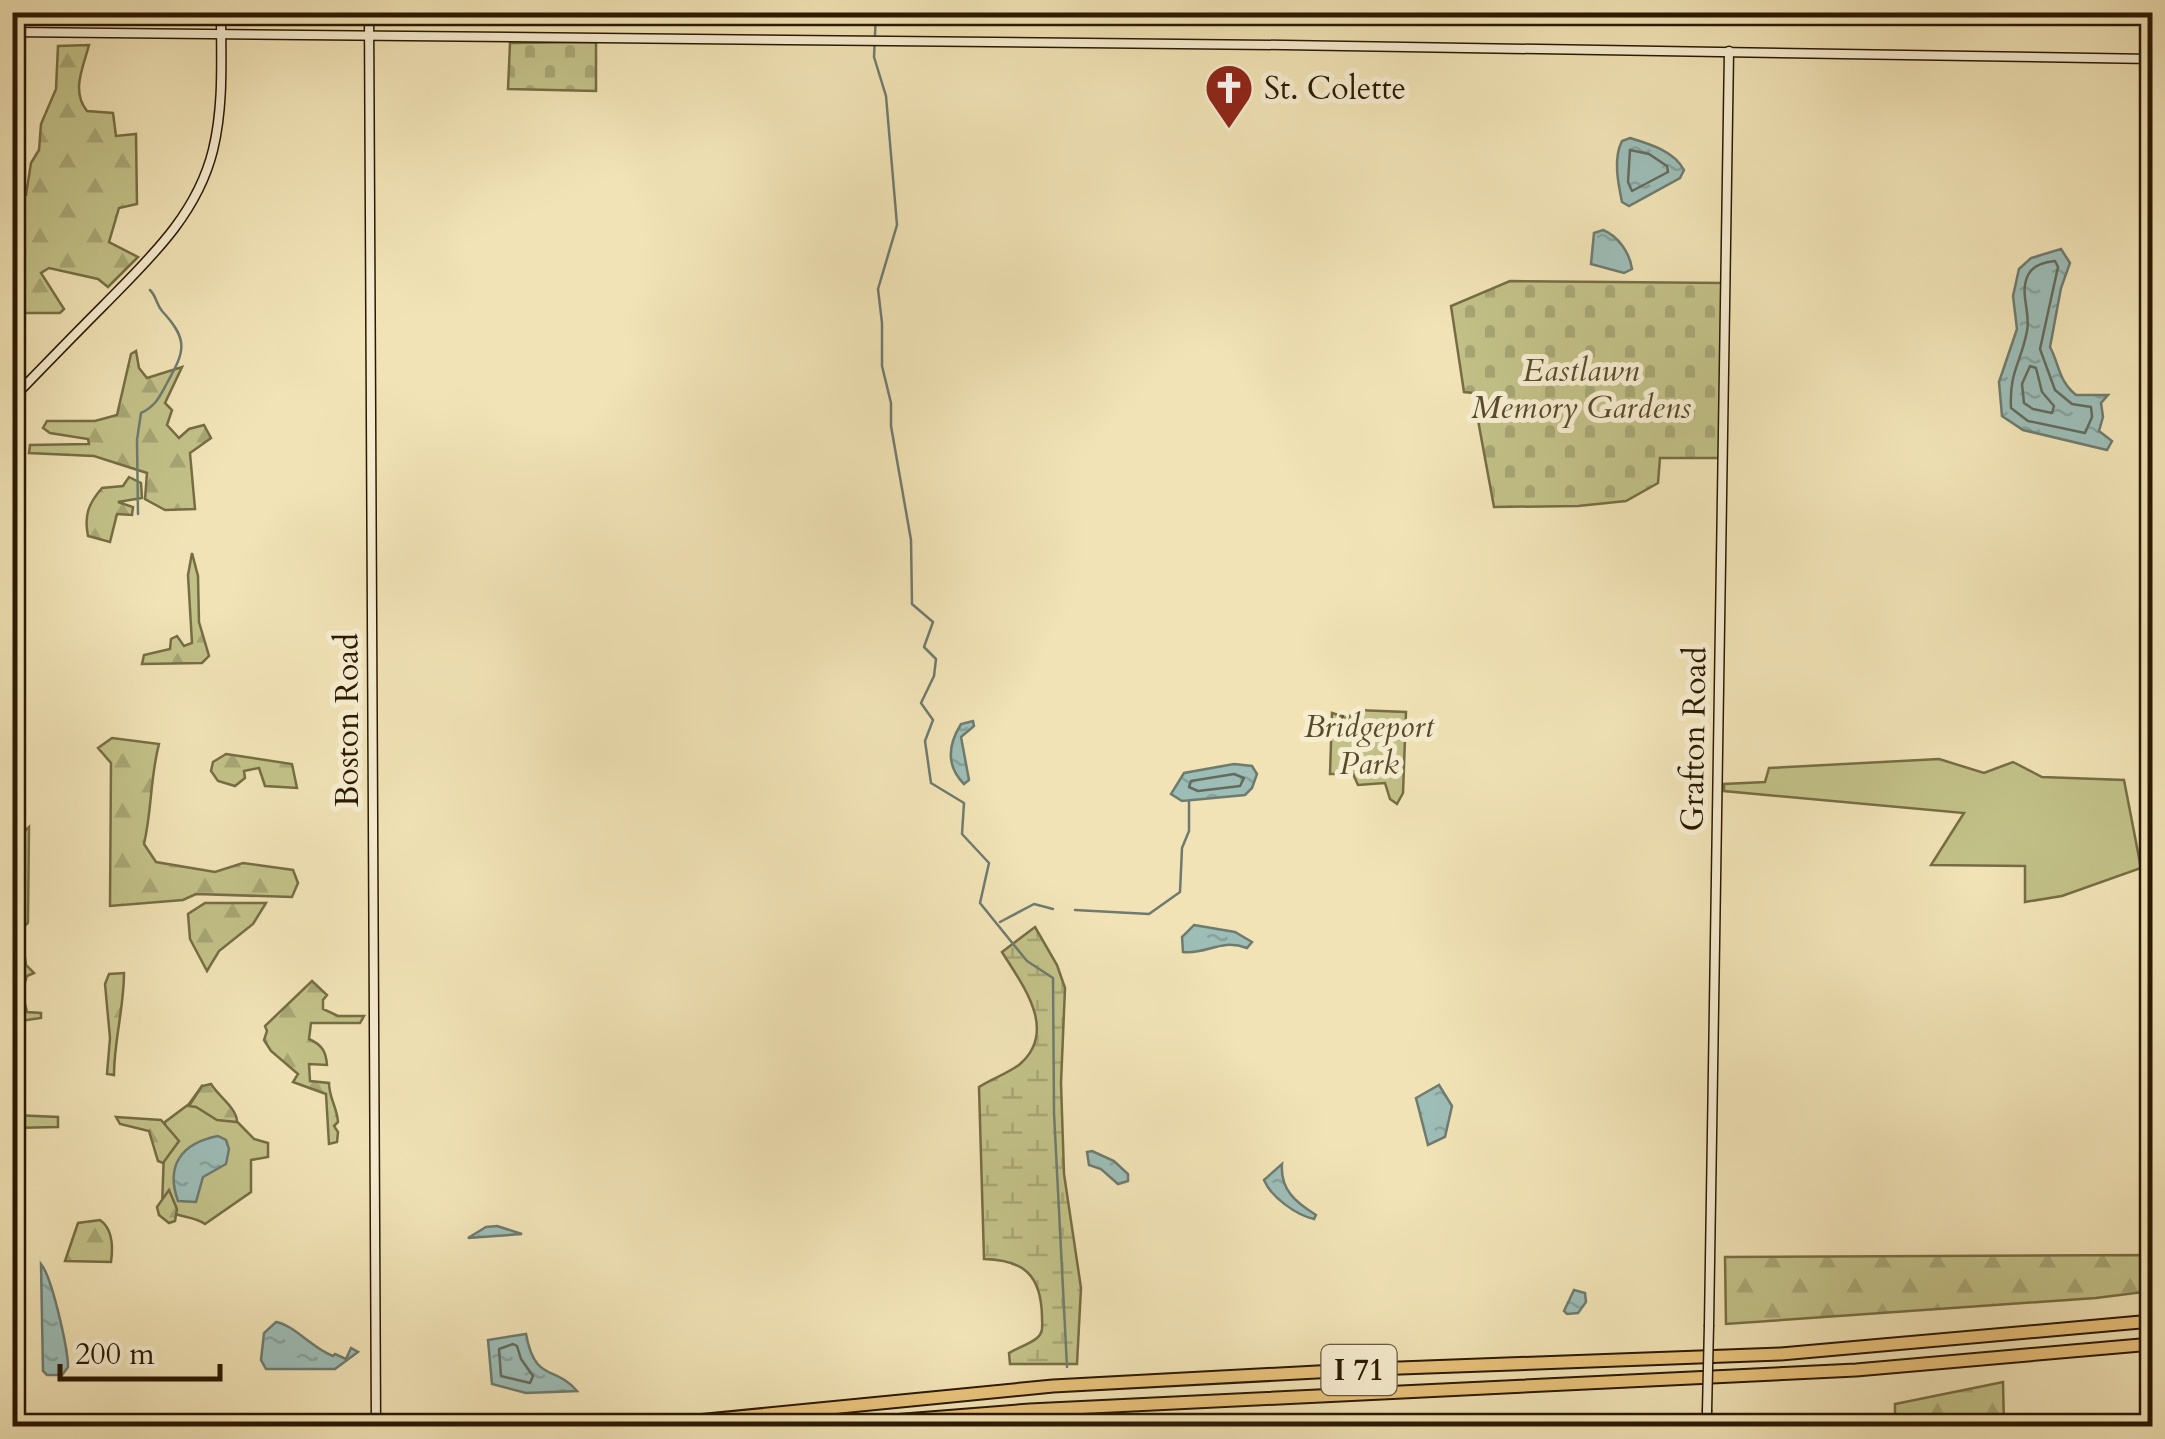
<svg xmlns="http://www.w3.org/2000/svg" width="2165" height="1439" viewBox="0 0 2165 1439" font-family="Cardo,serif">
<defs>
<pattern id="forest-firs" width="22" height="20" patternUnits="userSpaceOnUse" patternTransform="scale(2.5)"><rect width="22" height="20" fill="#c2c188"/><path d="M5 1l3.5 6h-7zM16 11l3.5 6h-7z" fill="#a7a574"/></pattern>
<pattern id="wetland-marsh" width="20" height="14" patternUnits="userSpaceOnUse" patternTransform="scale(2.5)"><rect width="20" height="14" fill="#c2c188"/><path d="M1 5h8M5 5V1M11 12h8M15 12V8" fill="none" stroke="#a7a574"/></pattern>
<pattern id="cemetery-stones" width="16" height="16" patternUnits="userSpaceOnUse" patternTransform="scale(2.5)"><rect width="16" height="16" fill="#c2c188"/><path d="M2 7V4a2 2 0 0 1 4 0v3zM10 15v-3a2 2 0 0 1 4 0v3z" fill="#a7a574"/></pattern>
<pattern id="water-ripples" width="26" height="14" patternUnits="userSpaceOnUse" patternTransform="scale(2.5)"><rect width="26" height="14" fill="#9dbdb7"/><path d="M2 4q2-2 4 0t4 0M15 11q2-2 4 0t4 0" fill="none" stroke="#87a29c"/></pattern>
</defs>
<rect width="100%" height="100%" fill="#f1e3b6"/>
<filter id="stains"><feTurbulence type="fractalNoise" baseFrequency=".002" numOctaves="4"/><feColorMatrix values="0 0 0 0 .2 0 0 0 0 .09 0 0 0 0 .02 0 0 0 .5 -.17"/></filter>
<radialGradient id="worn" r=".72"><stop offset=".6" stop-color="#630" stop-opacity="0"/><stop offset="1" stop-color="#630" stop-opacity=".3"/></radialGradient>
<g fill="#c2c188" stroke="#766d44" stroke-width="2.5">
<polygon points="1309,12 1464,12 1464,13 1309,18"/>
<polygon points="1356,710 1406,712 1403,793 1397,804 1390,799 1385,783 1358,785 1353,774 1330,774 1332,713 1348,718"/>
<polygon points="1939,759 1984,773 2013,762 2042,777 2124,780 2141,868 2062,896 2025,902 2025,866 1931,865 1964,813 1724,791 1724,784 1765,782 1769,768"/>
<path d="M202,1086L254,1139L268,1143V1157L251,1160V1192L205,1224C192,1215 176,1218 162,1208L165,1122L189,1104Z"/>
</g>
<g fill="url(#forest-firs)" stroke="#766d44" stroke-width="2.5">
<polygon points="67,13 67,12 208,13 205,19 198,22 66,21"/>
<path d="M89,45C83,68 71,91 87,111L113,113L116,136L136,134L137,204L119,208L109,242L138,257L108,287L98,279L49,268L41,273L64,309L60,313H13V198L26,195L31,163L39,150L41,124L56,89L58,46Z"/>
<polygon points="136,351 139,368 147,378 182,367 165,403 172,410 167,425 179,438 189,429 204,425 211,438 190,453 195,509 165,510 145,499 147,473 94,456 29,453 30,445 89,444 88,439 50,433 43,428 47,421 95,421 117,415 131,354"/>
<path d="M129,477L141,483L142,498L118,502L133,507L132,515L117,514L110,542L88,536C84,516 88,504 102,488L123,486Z"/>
<polygon points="192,553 198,576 199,622 209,656 202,663 142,664 144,655 170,649 171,639 177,636 184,646 192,643 188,575"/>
<path d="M112,738L159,744C150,778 152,810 144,844L156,862L215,872L243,863L293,870L298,883L292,897L196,894L183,900L110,906L111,763L98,748Z"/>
<polygon points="226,754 292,764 297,788 265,786 259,768 244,771 245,778 235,786 218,781 211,771 213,762"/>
<polygon points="29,827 28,923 21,929 26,965 34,973 27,976 22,992 27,1012 41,1013 41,1018 13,1022 12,869 20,856 13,842"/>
<polygon points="205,903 266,903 253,924 219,951 207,971 190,939 188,914"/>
<path d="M124,973C124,1008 114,1041 114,1075L107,1074L110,1038L105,984L109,974Z"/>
<path d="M312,981L327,995L323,1000V1009L338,1016H364L360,1023H311L309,1039C322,1045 326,1051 327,1065L309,1064L310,1081L329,1083C329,1098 337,1107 338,1122L334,1126L338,1132L337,1142L329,1144L326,1094L293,1082L298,1074L271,1051L264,1040L267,1031L265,1026Z"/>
<path d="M211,1084C219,1097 237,1108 237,1122L217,1120L196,1107L189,1106L202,1086Z"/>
<polygon points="13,1115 58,1117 58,1127 13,1128"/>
<polygon points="116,1117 161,1120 179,1141 163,1163 158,1161 149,1131 120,1124"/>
<polygon points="169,1190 177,1209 175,1221 169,1223 159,1215 157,1207"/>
<path d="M100,1220C113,1229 113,1248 111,1262L65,1261L78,1223Z"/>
<polygon points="2152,1255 2152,1291 2096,1298 1726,1324 1725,1257"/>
<polygon points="2003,1382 2004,1426 1895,1426 1895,1404"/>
</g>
<path fill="url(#wetland-marsh)" stroke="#766d44" stroke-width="2.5" d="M1035,927L1057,965L1065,988L1061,1083L1064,1174L1081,1288L1077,1364H1010L1009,1353C1017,1348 1030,1344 1037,1338C1044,1332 1042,1325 1042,1316C1041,1275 1024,1260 984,1259L979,1087C991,1079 1009,1073 1020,1064C1059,1030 1021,983 1002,952Z"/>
<g fill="url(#cemetery-stones)" stroke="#766d44" stroke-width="2.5">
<polygon points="596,42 596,91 508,89 510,43"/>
<polygon points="1510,281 1725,283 1722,458 1660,458 1658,483 1626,501 1578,506 1494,507 1473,393 1464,392 1451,306"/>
</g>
<g fill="url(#water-ripples)" stroke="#6f7b6e" stroke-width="2.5">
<path d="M1630,138C1650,144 1674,151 1684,170L1680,178L1629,206L1622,202C1618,183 1613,158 1622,141Z"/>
<path d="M1603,230C1618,236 1630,253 1632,269L1624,273L1591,264L1594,233Z"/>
<path d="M2061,249L2070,263L2061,288L2050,347C2060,366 2058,380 2076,395H2108L2101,403L2103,417L2099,431L2112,441L2107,450L2023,430L2002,416L1999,382L2017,329L2013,296L2019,269L2031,258Z"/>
<path d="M973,721L974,726L961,737L969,780L964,784C946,766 948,745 961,724Z"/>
<polygon points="1234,764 1252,766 1257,774 1252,788 1245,795 1182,801 1171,794 1184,773"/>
<path d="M1194,925L1235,932L1252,942L1247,948C1220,938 1207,955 1183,952L1182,937Z"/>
<polygon points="1439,1085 1452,1106 1445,1137 1428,1145 1416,1098"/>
<path d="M218,1136L226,1140L229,1149L226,1164L203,1177L196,1202L178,1201C165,1165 182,1143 218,1136Z"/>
<polygon points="1092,1151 1114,1161 1128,1174 1128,1181 1118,1184 1101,1169 1089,1165 1087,1152"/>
<path d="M1282,1164C1280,1189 1295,1202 1316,1215L1314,1219C1296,1215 1271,1197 1264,1180Z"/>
<polygon points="497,1226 522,1234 468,1238 486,1227"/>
<path d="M41,1264C52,1277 68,1349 68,1367L62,1375H47L43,1371Z"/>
<polygon points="1574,1290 1585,1293 1586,1302 1578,1313 1567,1314 1564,1311"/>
<path d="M276,1322C294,1325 312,1348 333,1356L335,1354L346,1359L351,1348L358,1352L335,1369H266L261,1360L264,1333Z"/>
<path d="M526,1334C535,1383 555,1365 577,1391L526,1393L492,1384L488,1340Z"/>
</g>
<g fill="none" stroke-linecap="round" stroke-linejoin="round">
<g stroke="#646b5c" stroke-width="2.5">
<polygon points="1630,150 1649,154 1667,166 1668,172 1632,191 1628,182"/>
<path d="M2055,261L2058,267L2040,349L2055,390L2072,404L2091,407L2092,417L2085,433L2028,421L2011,408C2009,372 2021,363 2027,331C2031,312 2019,294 2028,275C2033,265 2045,262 2055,261Z"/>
<polygon points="2030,366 2036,368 2042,392 2054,406 2052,413 2033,409 2024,403 2022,384"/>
<polygon points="1234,774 1244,778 1240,786 1198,791 1189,787 1191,781"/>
<polygon points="513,1344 517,1346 521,1359 533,1376 530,1383 501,1376 499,1349"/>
</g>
<g stroke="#6f7b6e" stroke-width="2.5">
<polyline points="876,12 874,57 886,96 897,225 878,289 882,323 882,366 891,403 891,426 911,540 912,604 933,622 924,647 936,659 934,676 921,703 933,720 925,741 931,783 964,803 962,834 989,863 980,903 1027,961 1053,978 1054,1113 1067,1367"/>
<path d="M138,514L137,440L141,413C156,406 160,396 167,383C185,351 189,340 162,311C156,304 157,297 150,290"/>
<polyline points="1075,910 1149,914 1180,892 1182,848 1189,831 1189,801"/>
<polyline points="1000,922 1034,904 1053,909"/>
</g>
<g stroke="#2b1901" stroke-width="11">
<g id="secondary">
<polyline points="369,12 376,1426"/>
<polyline points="12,32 1284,45 2152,59"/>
<path d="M12,399C43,367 73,336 104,305C149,259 197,215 213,150C224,105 221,58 221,12"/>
<polyline points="1709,1325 1729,51"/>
<polyline points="1707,1426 1707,1411"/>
</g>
</g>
<g stroke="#2b1901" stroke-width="15">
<g id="highway">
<polyline points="646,1426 1053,1386 1373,1369 1781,1354 2152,1321"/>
<polyline points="828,1426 1030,1410 1856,1370 2152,1344"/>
</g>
</g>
<use href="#secondary" stroke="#f6edd0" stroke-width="8"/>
<use href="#highway" stroke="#e8c27b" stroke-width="11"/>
<g stroke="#2b1901" stroke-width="11" stroke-linecap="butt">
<polyline id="secondary-bridge" points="1707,1411 1709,1325"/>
</g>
<use href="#secondary-bridge" stroke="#f6edd0" stroke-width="8"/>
</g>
<defs>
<g id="church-pin" transform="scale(2.5)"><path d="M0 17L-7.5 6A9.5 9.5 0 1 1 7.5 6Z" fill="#8f2418" stroke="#f6edd0"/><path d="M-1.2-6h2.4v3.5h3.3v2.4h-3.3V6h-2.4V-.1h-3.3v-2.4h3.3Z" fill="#fff"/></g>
</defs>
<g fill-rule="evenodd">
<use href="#church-pin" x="1229" y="88"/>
</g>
<g text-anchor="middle" stroke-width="10" stroke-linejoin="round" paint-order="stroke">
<rect fill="#f6edd0" stroke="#68593f" stroke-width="2.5" x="1321.5" y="1345" width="75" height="50" rx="8"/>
<g font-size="30" font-weight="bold" fill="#2b1901">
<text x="1359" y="1380">I 71</text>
</g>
<g font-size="32" fill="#2b1901" stroke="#f6edd0" text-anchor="start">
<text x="1264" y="99">St. Colette</text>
</g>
<g font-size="32" font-style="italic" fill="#584b2a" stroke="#f6edd0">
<text x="1581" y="381">Eastlawn<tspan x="1581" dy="37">Memory Gardens</tspan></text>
<text x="1369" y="737">Bridgeport<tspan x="1369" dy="37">Park</tspan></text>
</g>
<g font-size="32" fill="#2b1901" stroke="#f6edd0">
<text transform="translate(347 720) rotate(-90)" y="11">Boston Road</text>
<text transform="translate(1693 739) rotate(-89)" y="11">Grafton Road</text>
</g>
</g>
<rect width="2165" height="1439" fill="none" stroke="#f1e3b6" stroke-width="50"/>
<rect x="15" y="15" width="2135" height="1409" fill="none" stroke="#2b1901" stroke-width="5"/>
<rect x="25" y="25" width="2115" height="1389" fill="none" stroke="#2b1901" stroke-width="2.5"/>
<path d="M60 1364v15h160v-15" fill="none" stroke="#2b1901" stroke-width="5"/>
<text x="75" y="1364" font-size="30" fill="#2b1901" stroke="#f6edd0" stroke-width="8" paint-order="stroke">200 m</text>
<rect width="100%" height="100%" filter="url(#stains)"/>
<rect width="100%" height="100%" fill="url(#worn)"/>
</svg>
